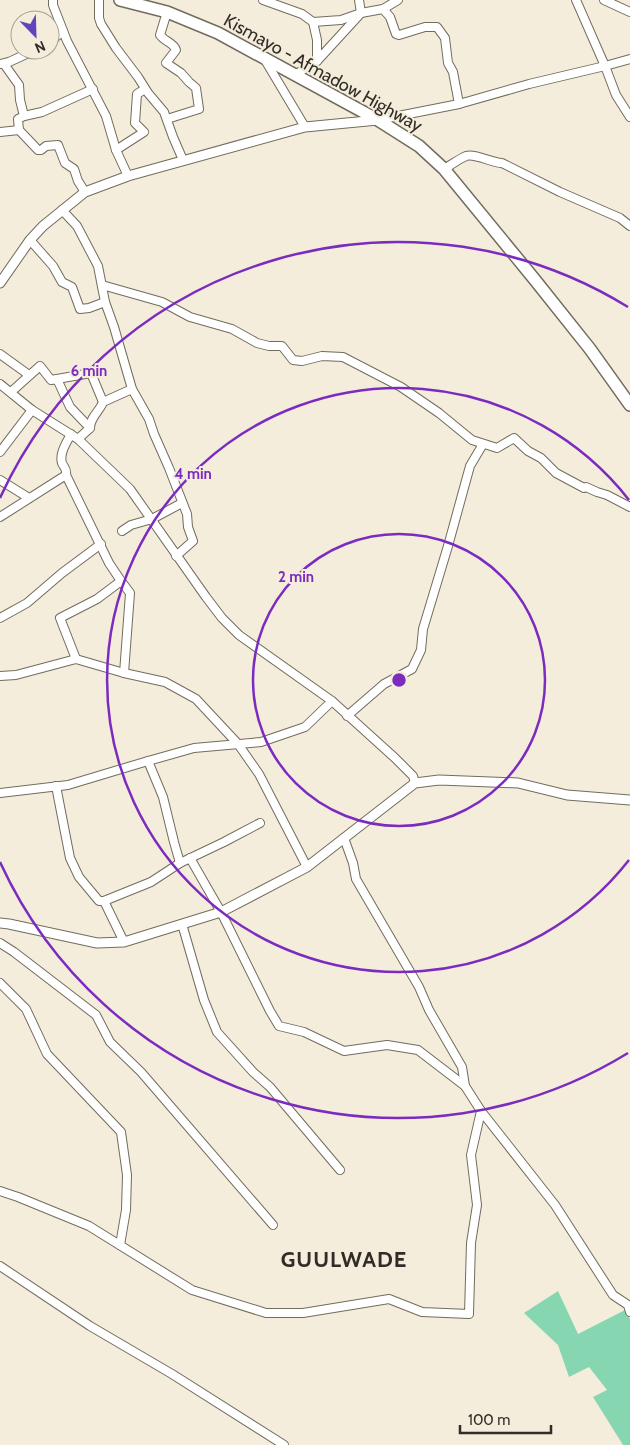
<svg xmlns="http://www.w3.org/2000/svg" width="630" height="1445" viewBox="0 0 630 1445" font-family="Cabin,sans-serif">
<rect width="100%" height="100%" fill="#f5eddc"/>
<polygon fill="#87d6b2" points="558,1291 578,1334 625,1310 630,1319 630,1445 623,1445 593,1397 607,1390 589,1367 569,1377 558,1345 524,1313"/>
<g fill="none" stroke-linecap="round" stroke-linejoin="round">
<g stroke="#726c5d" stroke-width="10">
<g id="minor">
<polyline points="53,0 53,5 67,41 106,116 116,150 128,176"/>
<polyline points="99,0 99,18 101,24 116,48 138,77 148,93 164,112 173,137 183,160"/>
<polyline points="263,0 302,14 313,22 341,20 361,13 383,9 398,0"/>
<polyline points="576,0 605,66 616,95 630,117"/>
<polyline points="604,0 630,12"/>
<polyline points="383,9 390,17 396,34 399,35 425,27 437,27 445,38 448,63 453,72 459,104"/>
<path d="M167,12L160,35C164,41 174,43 176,50L166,63L181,73L189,82L196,88L199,109L167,119"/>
<polyline points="313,22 317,40 317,61"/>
<polyline points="50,42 63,31"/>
<polyline points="265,60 305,127"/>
<polyline points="0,64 9,62 35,50"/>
<polyline points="4,64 19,85 20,100 24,116 18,119 19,130 38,150 41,150 46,146 58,145 65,163 74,169 78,181 85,192"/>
<polyline points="295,75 317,61 361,13 359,0"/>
<polyline points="24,116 42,112 93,89"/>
<polyline points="378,120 459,104 529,84 605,66 630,59"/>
<polyline points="0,132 19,130"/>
<polyline points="116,150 144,132 135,123 137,94 145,89"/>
<path d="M444,169C451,165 459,159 466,156C475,153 492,163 502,163L560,192L620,218L630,226"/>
<polyline points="62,210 77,226 98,266 105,302 114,327 132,389 149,419 154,434 169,468 187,514 188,527 193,541 176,556"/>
<polyline points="30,240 53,266 62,282 72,287 80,309 89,308 105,302"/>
<polyline points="102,285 162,302 190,317 232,329 257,343 269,346 282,346 293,360 302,361 322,356 343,357 401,387 439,413 472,440 497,448 514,438 528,451 541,458 556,473 584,488 586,487 597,492 607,495 630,507"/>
<polyline points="0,354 29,375"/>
<polyline points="57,379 91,373 103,402"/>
<polyline points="0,384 32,410 78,439 130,489 206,597 222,618 239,635 332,701 395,758 413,776 415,783"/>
<polyline points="11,392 40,366 51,380 57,379 70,407 90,428 78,439"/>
<path d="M90,428C90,417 100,411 103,402L132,389"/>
<path d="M71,434C67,442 59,453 62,463C64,468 67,468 66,475L109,563L121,581L130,593L124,673"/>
<polyline points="0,452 32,410"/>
<polyline points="0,480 29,498"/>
<polyline points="0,517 66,475"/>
<polyline points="122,531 131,525 152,519 182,503"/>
<polyline points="0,618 27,603 62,573 101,544"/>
<polyline points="76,659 60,618 97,599 121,581"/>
<polyline points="0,676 16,675 76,659 124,673 165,682 196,699 238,744 259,774 307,867"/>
<polyline points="347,716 384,684 412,669 421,650 423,629 448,546 470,466 483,444"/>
<polyline points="148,761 163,797 174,842 180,863"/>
<polyline points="56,786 70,858 79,877 99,901 104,901 151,882 180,863 224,842 260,823"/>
<polyline points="0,793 68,785 148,761 194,748 261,742 305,727 332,701"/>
<polyline points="344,838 353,863 356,879 419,987 429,1010 462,1067 465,1086 481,1111 555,1205 613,1295 628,1305 630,1312"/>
<polyline points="190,858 221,912 270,1011 279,1026 304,1032 344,1051 387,1045 418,1050 465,1086"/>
<polyline points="104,901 124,942"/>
<polyline points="182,924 204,1000 217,1032 253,1072 270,1087 340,1170"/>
<polyline points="0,943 14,952 96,1015 110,1042 141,1072 273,1225"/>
<polyline points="0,983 26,1009 47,1054 121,1132 127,1175 126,1210 120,1245"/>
<polyline points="0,1191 18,1197 89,1226 192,1290 266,1313 303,1313 389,1299 422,1312 469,1314 471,1243 477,1205 471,1155 481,1111"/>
<polyline points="0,1266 90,1326 172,1374 284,1445"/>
</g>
</g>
<g stroke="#726c5d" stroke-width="11">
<g id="tertiary">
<polyline points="0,283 30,240 43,226 85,192 128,176 305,127 378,120"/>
<polyline points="0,923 9,924 97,943 124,942 221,912 307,867 415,783 439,780 518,783 567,795 630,800"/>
</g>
</g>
<g stroke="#726c5d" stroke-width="14">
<polyline id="primary" points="120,0 167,12 218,33 378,120 419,146 444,169 535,280 590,349 630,405"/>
</g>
<use href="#minor" stroke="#fff" stroke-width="8"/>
<use href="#tertiary" stroke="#fff" stroke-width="9"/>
<use href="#primary" stroke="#fff" stroke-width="11"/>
</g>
<g fill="none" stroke="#7b2cbf" stroke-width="2.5">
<circle cx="399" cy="680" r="146"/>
<path d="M629 860A292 292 0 1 1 629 500"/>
<path d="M628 1053A438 438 0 0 1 0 862M0 498A438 438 0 0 1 628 307"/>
</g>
<g text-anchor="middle" stroke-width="4" stroke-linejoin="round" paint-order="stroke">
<g font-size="18" fill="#302d27" stroke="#f5eddc">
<text transform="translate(323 73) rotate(29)" y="6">Kismayo - Afmadow Highway</text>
</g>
<g font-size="22" font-weight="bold" letter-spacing="1" fill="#302d27" stroke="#f5eddc">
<text x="344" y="1267">GUULWADE</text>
</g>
</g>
<circle cx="399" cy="680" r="8" fill="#7b2cbf" stroke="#f5eddc" stroke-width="2.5"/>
<g font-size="15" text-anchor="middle" font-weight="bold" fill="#7b2cbf" stroke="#f5eddc" stroke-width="4" stroke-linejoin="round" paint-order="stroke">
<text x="89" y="376">6 min</text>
<text x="193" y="479">4 min</text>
<text x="296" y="582">2 min</text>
</g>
<g transform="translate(35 35) rotate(157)"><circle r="24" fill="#f5eddc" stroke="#a6a094"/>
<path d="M0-4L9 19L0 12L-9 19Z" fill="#6046be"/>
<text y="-8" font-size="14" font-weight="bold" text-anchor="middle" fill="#302d27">N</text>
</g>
<path d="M460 1425v8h91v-8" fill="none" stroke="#302d27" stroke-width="2.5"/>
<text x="468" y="1425" font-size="15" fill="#302d27" stroke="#f5eddc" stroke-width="4" paint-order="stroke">100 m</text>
</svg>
